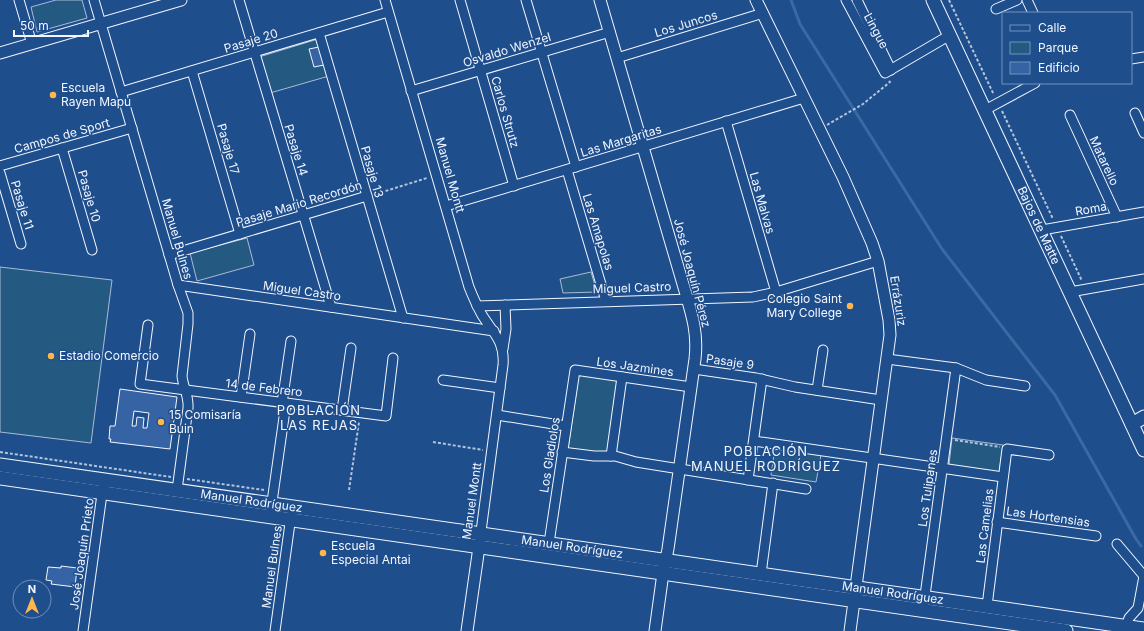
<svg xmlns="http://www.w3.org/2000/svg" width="1144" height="631" viewBox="0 0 1144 631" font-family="Inter,sans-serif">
<rect width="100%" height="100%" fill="#1f4e8c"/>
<g fill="#245a82" stroke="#a8bbd7">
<polygon points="56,0 82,0 87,18 37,32 31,7"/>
<polygon points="318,39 329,76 270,93 259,57"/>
<polygon points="247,238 254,265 197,281 190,253"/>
<polygon points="0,267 112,280 91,443 0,432"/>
<polygon points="591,272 597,292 563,293 560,279"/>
<polygon points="579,374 619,380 607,455 568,449"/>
<polygon points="952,438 1003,445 999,473 949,465"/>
<polygon points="775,448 821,455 816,482 771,475"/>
</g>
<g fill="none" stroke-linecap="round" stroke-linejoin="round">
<polyline stroke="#3b69a3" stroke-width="3" points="791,0 800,24 942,249 1055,395 1136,539 1141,546"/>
</g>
<g fill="#3563a3" stroke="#f2f6ff" fill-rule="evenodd">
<polygon points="319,47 324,65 314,67 309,49"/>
<path d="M120,389L177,397L170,449L110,442L111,439H109L110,426H115ZM134,411L149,413L147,428H143L144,418L137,417L136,426H132Z"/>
<polygon points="61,566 77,568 75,587 51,584 52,581 46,580 48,567 61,568"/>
</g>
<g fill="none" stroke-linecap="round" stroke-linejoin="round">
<g stroke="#f2f6ff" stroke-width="11">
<g id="minor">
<polyline points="19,0 32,44"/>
<path d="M94,0L178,285L188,313V324L182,376C183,387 189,396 188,408L177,490"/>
<polyline points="239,0 331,307"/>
<path d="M385,0L469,287C473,297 477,306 482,315C494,334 505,342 503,365L480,539"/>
<polyline points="460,0 514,186"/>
<polyline points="526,0 576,167"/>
<polyline points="846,0 885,73 950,35"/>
<polyline points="857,0 891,70"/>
<polyline points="1027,0 1033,13"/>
<polyline points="996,9 1017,0"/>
<polyline points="319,33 403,318"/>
<polyline points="617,58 763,13"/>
<polyline points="1131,59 1144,57"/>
<polyline points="192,71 240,234"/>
<polyline points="411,91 610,32"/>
<polyline points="121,92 388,12"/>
<polyline points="985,110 1035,83"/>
<polyline points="1135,113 1144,133"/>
<polyline points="1070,115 1117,217"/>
<polyline points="726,121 776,292"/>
<polyline points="62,148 92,250"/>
<polyline points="0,166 132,128"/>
<polyline points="567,170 606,301"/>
<polyline points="0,173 21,244"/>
<polyline points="446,206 804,98"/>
<polyline points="1042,230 1144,212"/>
<polyline points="169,255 367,196"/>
<polyline points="178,285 494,331"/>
<polyline points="1070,292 1144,279"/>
<polyline points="477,306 753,297 776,292 878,261"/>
<polyline points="148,325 140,384 386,416 393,358"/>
<polyline points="503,349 506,329 505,305"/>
<polyline points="887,359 956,368 986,380 1025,386"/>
<polyline points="694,369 756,378 795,387 881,400"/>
<polyline points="443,380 500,388"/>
<polyline points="817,390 823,350"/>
<polyline points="241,397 250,334"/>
<polyline points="282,403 291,341"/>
<polyline points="342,410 351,348"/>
<polyline points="497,415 566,426"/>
<polyline points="754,441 1003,477"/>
<polyline points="562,452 594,456 615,456 636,462 806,489"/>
<polyline points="611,456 622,377"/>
<polyline points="748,480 762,379"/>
<polyline points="271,509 286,403"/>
<polyline points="997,522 1096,536"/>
<polyline points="549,543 575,370 691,387"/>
<polyline points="1117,544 1144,576"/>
<polyline points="761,574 773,483"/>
<polyline points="924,603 956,368"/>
<polyline points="987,606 1007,449 1049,455"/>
<polyline points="1126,626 1129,618 1138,608 1144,576"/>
<polyline points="83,631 103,487"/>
<polyline points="275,631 291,516"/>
</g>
</g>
<g stroke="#f2f6ff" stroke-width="13">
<g id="tertiary">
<path d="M600,0L685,291C692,315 698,333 695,359L668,549L663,573L655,631"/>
<polyline points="756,0 843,177 872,243 878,261 889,320 890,335 850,631"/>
<polyline points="0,53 181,0"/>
<polyline points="467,631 479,547"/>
</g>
</g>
<g stroke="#f2f6ff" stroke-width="15">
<g id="secondary">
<path id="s1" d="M933,0L1144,450"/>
<polyline points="1132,424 1144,417"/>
<path id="s2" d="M0,465L1144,629"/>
<polyline points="0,478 1066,631"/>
</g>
</g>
<g stroke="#b3c4dc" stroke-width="2" stroke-dasharray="3 2" stroke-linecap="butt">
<polyline points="949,0 994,95"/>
<polyline points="1002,111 1053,219"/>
<polyline points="827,125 863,104 890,82 889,81"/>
<polyline points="376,194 427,178"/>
<polyline points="1061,236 1082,281"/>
<polyline points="955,440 1000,447"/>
<polyline points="433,442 483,450"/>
<polyline points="0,452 171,477"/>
<polyline points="187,479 264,490"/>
<polyline points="349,490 359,422"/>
</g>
<use href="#minor" stroke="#1f4e8c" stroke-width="9"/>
<use href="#tertiary" stroke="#1f4e8c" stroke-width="11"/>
<use href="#secondary" stroke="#1f4e8c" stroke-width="13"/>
</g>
<g fill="#ffb74d" stroke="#1f4e8c" stroke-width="1.5">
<circle cx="53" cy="95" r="4"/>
<circle cx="850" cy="306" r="4"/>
<circle cx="51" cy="356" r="4"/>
<circle cx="161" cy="422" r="4"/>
<circle cx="323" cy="553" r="4"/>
</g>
<g text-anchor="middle" stroke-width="3" stroke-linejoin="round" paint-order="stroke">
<g font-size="12" fill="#f2f6ff" stroke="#1f4e8c">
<text transform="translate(686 24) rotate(-17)" y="4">Los Juncos</text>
<text transform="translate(876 31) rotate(62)" y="4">Lingue</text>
<text transform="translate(251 41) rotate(-17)" y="4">Pasaje 20</text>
<text transform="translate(507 50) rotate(-17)" y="4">Osvaldo Wenzel</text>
<text transform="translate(505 112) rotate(74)" y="4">Carlos Strutz</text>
<text transform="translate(62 136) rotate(-16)" y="4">Campos de Sport</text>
<text transform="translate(621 141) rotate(-17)" y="4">Las Margaritas</text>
<text transform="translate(228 149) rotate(74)" y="4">Pasaje 17</text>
<text transform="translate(296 150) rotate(73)" y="4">Pasaje 14</text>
<text transform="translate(1104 161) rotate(65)" y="4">Matarello</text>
<text transform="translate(372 172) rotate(74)" y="4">Pasaje 13</text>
<text transform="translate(450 175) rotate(74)" y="4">Manuel Montt</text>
<text transform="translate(89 196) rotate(74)" y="4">Pasaje 10</text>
<text transform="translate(762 203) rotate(74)" y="4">Las Malvas</text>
<text transform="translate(299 204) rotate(-17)" y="4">Pasaje Mario Recordón</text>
<text transform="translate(22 205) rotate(73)" y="4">Pasaje 11</text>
<text transform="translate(1091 209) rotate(-10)" y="4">Roma</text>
<text dy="4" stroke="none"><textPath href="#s1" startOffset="249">Bajos de Matte</textPath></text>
<text transform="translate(598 232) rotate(73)" y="4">Las Amapolas</text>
<text transform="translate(177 239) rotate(74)" y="4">Manuel Bulnes</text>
<text transform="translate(692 273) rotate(75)" y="4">José Joaquín Pérez</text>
<text transform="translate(632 288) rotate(-2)" y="4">Miguel Castro</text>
<text transform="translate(302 291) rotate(8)" y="4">Miguel Castro</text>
<text transform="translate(898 301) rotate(81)" y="4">Errázuriz</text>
<text transform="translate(730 362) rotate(8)" y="4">Pasaje 9</text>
<text transform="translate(635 367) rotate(8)" y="4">Los Jazmines</text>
<text transform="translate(264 388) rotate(7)" y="4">14 de Febrero</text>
<text transform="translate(550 455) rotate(-81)" y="4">Los Gladiolos</text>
<text transform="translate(928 488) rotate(-82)" y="4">Los Tulipanes</text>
<text dy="4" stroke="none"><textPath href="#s2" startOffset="254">Manuel Rodríguez</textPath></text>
<text transform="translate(472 501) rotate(-82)" y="4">Manuel Montt</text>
<text transform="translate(1048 517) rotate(8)" y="4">Las Hortensias</text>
<text transform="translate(985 526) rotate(-83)" y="4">Las Camelias</text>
<text dy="4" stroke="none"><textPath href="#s2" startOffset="578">Manuel Rodríguez</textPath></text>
<text transform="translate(82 554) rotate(-82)" y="4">José Joaquín Prieto</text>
<text transform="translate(272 567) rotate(-82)" y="4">Manuel Bulnes</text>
<text dy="4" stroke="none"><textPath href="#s2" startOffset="902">Manuel Rodríguez</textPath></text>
</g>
<g font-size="12" fill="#f2f6ff" stroke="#1f4e8c" text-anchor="start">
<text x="61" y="92">Escuela<tspan x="61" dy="14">Rayen Mapu</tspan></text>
<text x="842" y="303" text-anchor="end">Colegio Saint<tspan x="842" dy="14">Mary College</tspan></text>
<text x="59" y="360">Estadio Comercio</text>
<text x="169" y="419">15 Comisaría<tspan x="169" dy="14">Buin</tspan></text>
<text x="331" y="550">Escuela<tspan x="331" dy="14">Especial Antai</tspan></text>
</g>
<g font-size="13" letter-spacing="1" fill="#f2f6ff" stroke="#1f4e8c">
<text x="319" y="415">POBLACIÓN<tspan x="319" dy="15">LAS REJAS</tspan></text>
<text x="766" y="456">POBLACIÓN<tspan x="766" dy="15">MANUEL RODRÍGUEZ</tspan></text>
</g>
</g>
<rect x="1002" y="12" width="130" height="72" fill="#1f4e8c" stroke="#7391ba"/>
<rect x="1010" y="25" width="20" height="6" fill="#1f4e8c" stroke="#7391ba"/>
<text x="1038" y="32" font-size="12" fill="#f2f6ff">Calle</text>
<rect x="1010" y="42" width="20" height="12" fill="#245a82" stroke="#7391ba"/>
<text x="1038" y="52" font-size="12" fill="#f2f6ff">Parque</text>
<rect x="1010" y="62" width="20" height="12" fill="#3563a3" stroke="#7391ba"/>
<text x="1038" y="72" font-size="12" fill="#f2f6ff">Edificio</text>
<g transform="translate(32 599)"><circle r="19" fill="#1f4e8c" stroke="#7391ba"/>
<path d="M0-3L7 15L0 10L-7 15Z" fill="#ffb74d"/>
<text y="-6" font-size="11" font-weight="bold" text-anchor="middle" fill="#f2f6ff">N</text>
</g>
<path d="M14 30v6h74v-6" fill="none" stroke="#f2f6ff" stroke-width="2"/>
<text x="20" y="30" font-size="12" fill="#f2f6ff" stroke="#1f4e8c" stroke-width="3" paint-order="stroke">50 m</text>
</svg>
